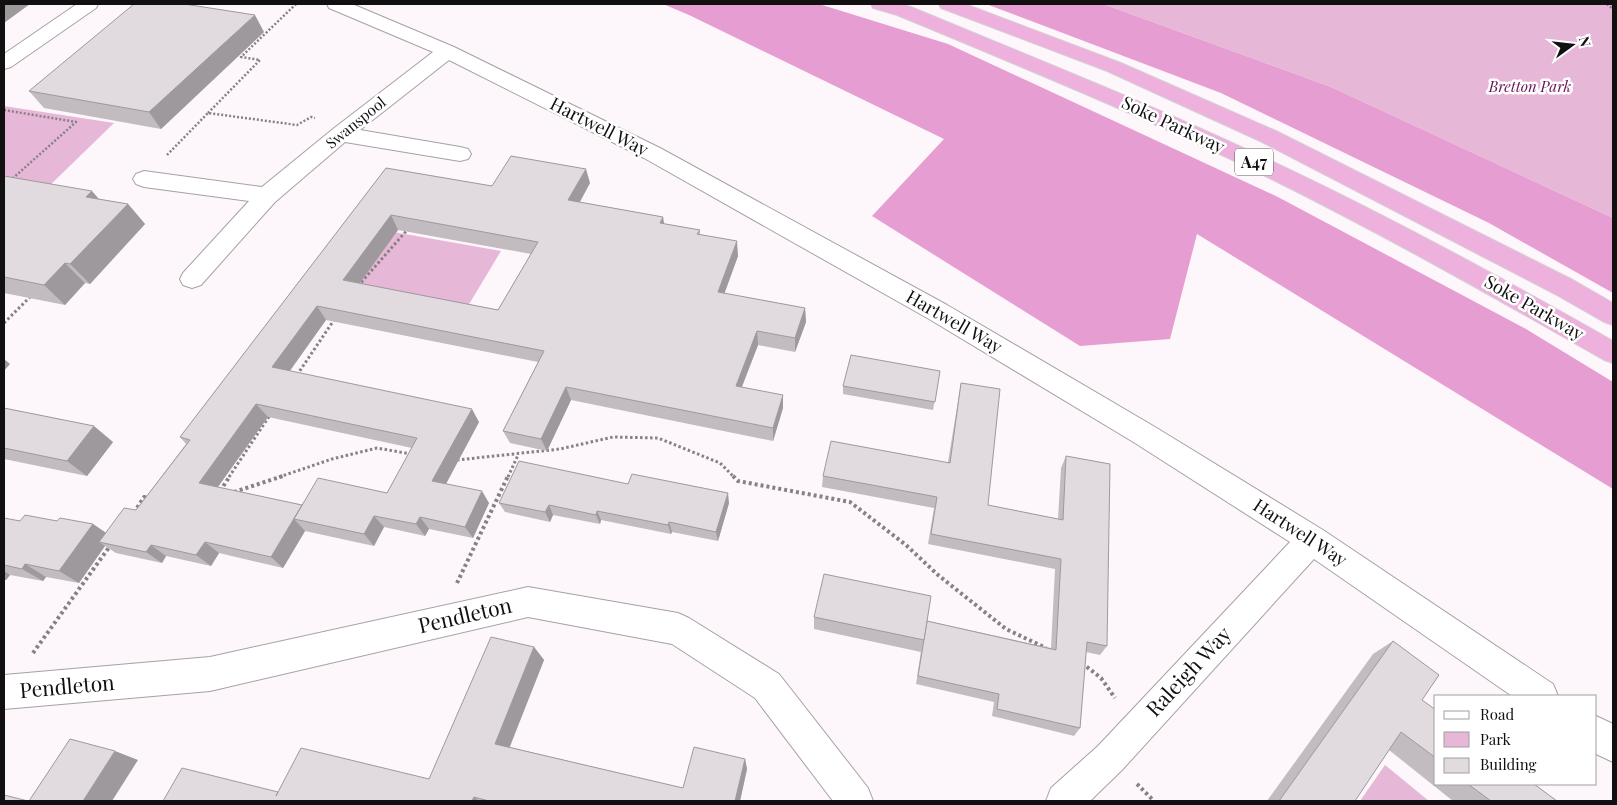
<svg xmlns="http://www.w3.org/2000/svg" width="1617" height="805" viewBox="0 0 1617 805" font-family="'Playfair Display',serif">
<rect width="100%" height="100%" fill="#fdf6fb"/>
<g fill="#e7b7d8">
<polygon points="1103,4 1613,4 1613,218 1331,87"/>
<polygon points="4,106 114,123 44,191 4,184"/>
<polygon points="388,231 501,251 468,306 349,283"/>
<polygon points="1385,765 1429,801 1360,801"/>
</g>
<g fill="#e69dd1">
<polygon points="663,4 819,4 948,44 1276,196 1526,329 1613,382 1613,489 1197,234 1170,339 1080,346 872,216 944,139 689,15"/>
<polygon points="986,4 1103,4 1331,87 1613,218 1613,293 1489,223 1221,93"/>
</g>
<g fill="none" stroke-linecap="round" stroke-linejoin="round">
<g stroke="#a7a0a5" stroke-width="2">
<g id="minor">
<polygon points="77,4 98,4 96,8 11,67 4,69 4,54"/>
<polygon points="327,4 352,4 454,47 660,148 947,305 1155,427 1323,530 1553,684 1558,696 1512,696 1314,559 1122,770 1090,801 1046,801 1051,788 1098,746 1290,542 1135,443 929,319 644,158 449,60 360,130 460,147 468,149 471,154 468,159 460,161 345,142 275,202 201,285 192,288 183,285 180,279 183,273 249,201 144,187 136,184 133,179 136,174 144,171 262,187 333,129 433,52 329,8"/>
<polygon points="528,587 678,613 689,618 779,674 868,788 873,801 833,801 755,698 672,644 528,617 210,691 4,709 4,675 210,657"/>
<polygon points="1596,716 1613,724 1613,762 1596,754"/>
</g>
</g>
<g stroke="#d4d4d4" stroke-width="2">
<g id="highway">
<path d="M871,4H900L911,7C1029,56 1148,103 1263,157C1383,213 1499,276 1613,341V363L1604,360C1487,293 1370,227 1249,168C1134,113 1015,64 897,15L873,8Z"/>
<polygon points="939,4 965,4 1121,63 1276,131 1573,280 1613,303 1613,325 1604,322 1555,294 1260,141 1107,71 941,8"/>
</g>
</g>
<g stroke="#868184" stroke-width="2.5" stroke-dasharray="2 2" stroke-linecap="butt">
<polyline points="1607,4 1613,9"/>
<polyline points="4,110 76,122 12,179"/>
<polyline points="208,113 260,60 241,57 296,4"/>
<polyline points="167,155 208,113 297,125 311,117 315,118"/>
</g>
<g stroke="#868184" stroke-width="3" stroke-dasharray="2.5 2.5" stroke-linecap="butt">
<polyline points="358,286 408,229"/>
<polyline points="4,323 31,296"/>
<polyline points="297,375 334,320"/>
<polyline points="457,460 560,449 613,437 658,438 720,463 734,477"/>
<polyline points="229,477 270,415"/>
<polyline points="279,477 332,459 377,448 411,454"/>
<polyline points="508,477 518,455"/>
</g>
<g stroke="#868184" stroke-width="4" stroke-dasharray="3 3" stroke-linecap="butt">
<polyline points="733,476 738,481 850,502 906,545 938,575 1006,629 1046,648"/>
<polyline points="220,491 230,476"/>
<polyline points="234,492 283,476"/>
<polyline points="134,513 144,497 149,498"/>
<polyline points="457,583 508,476"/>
<polyline points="33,653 110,546"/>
<polyline points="1082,663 1101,678 1115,698"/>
<polyline points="1137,784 1154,801"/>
</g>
<use href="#minor" fill="#fff" fill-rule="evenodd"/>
<use href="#highway" fill="#eeb0dc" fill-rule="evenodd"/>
</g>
<g fill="#c2bbc0" fill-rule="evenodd">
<polygon points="264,32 161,129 44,108 29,91"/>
<path d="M386,168L492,186L590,183L580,202L663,217L664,224L700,230V235L738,256L724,293L805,308L806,322L795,352L758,345L742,387L783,408L773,441L571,400L547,451L510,443L503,431L538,362L326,320L290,371L479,422L446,484L489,503L473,538L429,529L425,536L384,527L374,546L305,531L283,568L219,553L211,566L166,556L162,563L116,553L105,546L79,583L46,577L43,581L10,575L6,580H4V518L20,521H57L93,524L106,533L136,510L186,444L180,437ZM398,230L531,254L498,310L360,283ZM268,417L412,448L387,493L302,505L218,487Z"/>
<polygon points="4,176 99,199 128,204 145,224 90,284 85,283 65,305 4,293"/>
<polygon points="940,371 933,410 843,394 843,386"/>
<polygon points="961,383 988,505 1058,519 1061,468 1066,456 1107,646 1100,655 1086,652 1080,728 1074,736 992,716 994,702 916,684 921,651 921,652 814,629 814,617 927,621 1051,648 1055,569 928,544 934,508 822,487 823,476 948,462 959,395"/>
<polygon points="4,408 113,442 87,476 4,459"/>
<polygon points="628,484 729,503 718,541 672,532 671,534 601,520 600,524 553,515 550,522 505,512 499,503"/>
<polygon points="1393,641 1422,700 1436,710 1436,784 1534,784 1557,801 1453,801 1389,750 1355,801 1267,801 1373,654"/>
<polygon points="534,647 544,660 509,747 683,788 745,759 747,769 740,801 163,801 278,792 429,779"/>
</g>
<g fill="#9e999c">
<polygon points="4,4 30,4 4,23"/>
<polygon points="255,15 264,32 161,129 149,112"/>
<polygon points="586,169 590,183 573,214 568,200"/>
<polygon points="92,191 110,212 86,197"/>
<polygon points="128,204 145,224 90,284 70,264"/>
<polygon points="391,215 398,230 352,294 343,280"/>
<polygon points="663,217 665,232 660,223"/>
<polygon points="737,241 738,256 720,306 718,292"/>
<polygon points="65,263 85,283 65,305 44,285"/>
<polygon points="317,306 326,320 283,380 272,367"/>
<polygon points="805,308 806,322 795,352 795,338"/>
<polygon points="757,331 758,345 737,399 736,386"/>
<polygon points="4,359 10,364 4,371"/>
<polygon points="566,387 571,400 547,451 541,439"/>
<polygon points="783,395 783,408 773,441 773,428"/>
<polygon points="256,404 268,417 212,495 199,483"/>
<polygon points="472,409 479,422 441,493 432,481"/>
<polygon points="94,426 113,442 87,476 67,461"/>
<polygon points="482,491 489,503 473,538 465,527"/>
<polygon points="728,493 729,503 718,541 716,532"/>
<polygon points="549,505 553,515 550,522 545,512"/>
<polygon points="597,511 601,520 600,524 596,515"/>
<polygon points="374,516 384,527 374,546 364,534"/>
<polygon points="420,517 429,529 425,536 416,524"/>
<polygon points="294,519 305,531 283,568 271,557"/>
<polygon points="669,522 672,532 671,534 668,525"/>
<polygon points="93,524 112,537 99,542 105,546 79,583 59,571"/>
<polygon points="205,542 219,553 211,566 196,555"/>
<polygon points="151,545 166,556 162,563 146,552"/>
<polygon points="25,564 46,577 43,581 22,569"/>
<polygon points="4,571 10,575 6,580 4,579"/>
<polygon points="534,647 544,660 507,754 495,744"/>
<polygon points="115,751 138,760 112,801 83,801"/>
<polygon points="745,759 747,769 740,801 735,801"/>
<polygon points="474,797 479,801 472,801"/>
</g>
<g fill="#e1dadf" stroke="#9e999c" fill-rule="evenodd">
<polygon points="134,4 184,4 255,15 149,112 29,91"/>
<path d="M511,156L586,169L568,200L663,217L660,223L700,230L697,234L737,241L718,292L805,308L795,338L757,331L736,386L783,395L773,428L566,387L541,439L503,431L544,351L317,306L272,367L472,409L432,481L482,491L465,527L420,517L416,524L374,516L364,534L294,519L318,478L387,493L417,438L256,404L199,483L302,505L271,557L205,542L196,555L151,545L146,552L99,542L124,508L136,510L190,440L180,437L386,168L492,186ZM391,215L538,242L498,310L343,280Z"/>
<polygon points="4,176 92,191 86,197 128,204 70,264 65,263 44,285 4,277"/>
<polygon points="851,355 940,371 935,402 843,386"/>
<polygon points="961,383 1000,389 988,505 1063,520 1066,456 1110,464 1107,646 1087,642 1080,728 997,709 999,694 918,676 927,621 1056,650 1061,559 931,534 937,497 823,476 831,441 950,463"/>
<polygon points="4,408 94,426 67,461 4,448"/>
<polygon points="519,461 628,484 632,474 728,493 716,532 669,522 668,525 597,511 596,515 549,505 545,512 499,503"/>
<polygon points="25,515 57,521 60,518 93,524 59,571 25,564 22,569 4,565 4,518 20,521"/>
<polygon points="824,574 931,596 924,640 814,617"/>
<polygon points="491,637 534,647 495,744 683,788 694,747 745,759 735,801 489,801 474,797 472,801 163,801 182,768 278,792 276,796 301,748 429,779"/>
<polygon points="1393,641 1439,675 1422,700 1436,710 1436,758 1401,732 1355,801 1279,801"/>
<polygon points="70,739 115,751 83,801 29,801"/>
<polygon points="1468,784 1534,784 1557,801 1491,801"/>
<polygon points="4,795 28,801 4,801"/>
</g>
<g text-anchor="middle" stroke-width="5" stroke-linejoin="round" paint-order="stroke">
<g font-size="15" font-style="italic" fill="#640f54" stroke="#fff">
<text x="1530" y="92">Bretton Park</text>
</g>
<g font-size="15" fill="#110f10" stroke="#fff">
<text transform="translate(356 123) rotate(-39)" y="5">Swanspool</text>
</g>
<rect fill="#fff" stroke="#585758" stroke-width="1" x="1235" y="148.5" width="38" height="27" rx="4"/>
<g font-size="16" font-weight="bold" fill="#110f10">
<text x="1254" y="168">A47</text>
</g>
<g font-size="18" fill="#110f10" stroke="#fff">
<text transform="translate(1173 125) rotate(25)" y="6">Soke Parkway</text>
<text transform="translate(599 127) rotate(27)" y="6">Hartwell Way</text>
<text transform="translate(1534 308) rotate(30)" y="6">Soke Parkway</text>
<text transform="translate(954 322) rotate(30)" y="6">Hartwell Way</text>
<text transform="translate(1300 533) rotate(33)" y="6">Hartwell Way</text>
</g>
<g font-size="21" fill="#110f10" stroke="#fff">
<text transform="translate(465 616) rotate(-13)" y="7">Pendleton</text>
<text transform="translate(1189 672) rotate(-47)" y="7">Raleigh Way</text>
<text transform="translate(67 687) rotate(-5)" y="7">Pendleton</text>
</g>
</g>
<rect width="1617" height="805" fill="none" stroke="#110f10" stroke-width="10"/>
<rect x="1434" y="695" width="162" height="90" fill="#ffffff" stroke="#a09f9f"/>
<rect x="1444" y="711" width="25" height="8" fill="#ffffff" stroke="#a09f9f"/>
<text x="1480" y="720" font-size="15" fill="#110f10">Road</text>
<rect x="1444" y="732" width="25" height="15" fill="#e7b7d8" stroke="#a09f9f"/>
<text x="1480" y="745" font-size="15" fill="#110f10">Park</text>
<rect x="1444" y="758" width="25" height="15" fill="#e1dadf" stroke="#a09f9f"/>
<text x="1480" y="770" font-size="15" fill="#110f10">Building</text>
<g transform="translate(1572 45) rotate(75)" stroke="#ffffff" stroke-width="4" paint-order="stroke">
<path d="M0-4L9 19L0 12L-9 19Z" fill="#110f10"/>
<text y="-8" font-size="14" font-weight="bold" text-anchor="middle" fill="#110f10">N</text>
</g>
</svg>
